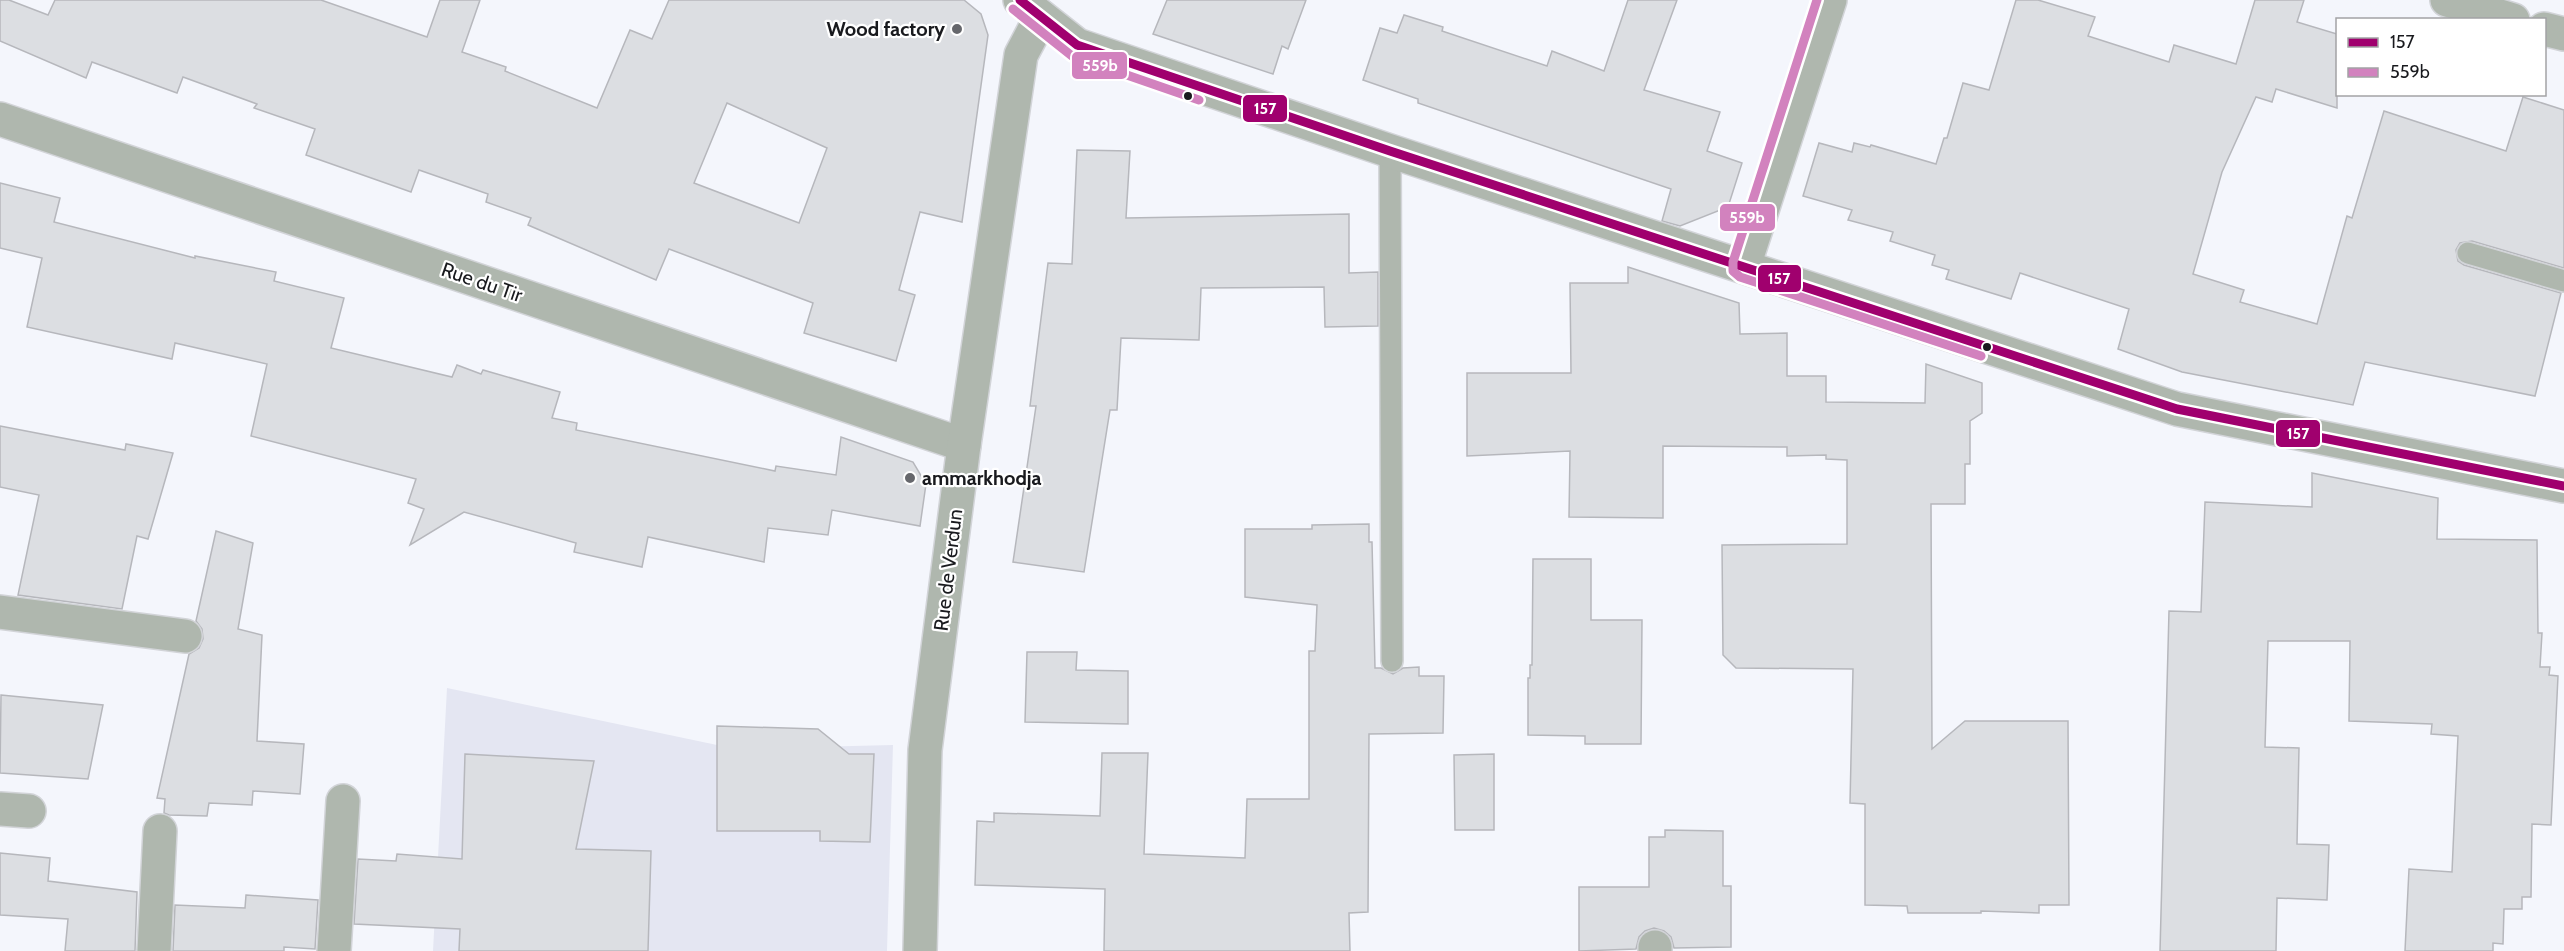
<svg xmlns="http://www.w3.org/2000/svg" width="2564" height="951" viewBox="0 0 2564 951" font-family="Cabin,sans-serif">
<rect width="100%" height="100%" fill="#f4f6fc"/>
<polygon fill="#e4e6f2" points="447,688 736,749 893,745 887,951 433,951"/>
<g fill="#dcdee2" stroke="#b6b7bc" stroke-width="1.5" fill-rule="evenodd">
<path d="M0,0H9L48,15L55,0H321L427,37L440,0H480L462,52L506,67L505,71L597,108L630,30L652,39L669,0H964L981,14L988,35L962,222L920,212L899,290L915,295L896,361L804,333L813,303L669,249L656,280L528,225L531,218L486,202L488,194L419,170L411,192L306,155L315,129L254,108L257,104L183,77L177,93L92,62L86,78L0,41ZM727,103L827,148L799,223L694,183Z"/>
<polygon points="1167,0 1306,0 1288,49 1282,46 1273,74 1153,34"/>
<polygon points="1628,0 1677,0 1644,90 1720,112 1707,151 1742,163 1728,207 1680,226 1662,221 1671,189 1418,103 1418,99 1363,80 1380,28 1397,33 1404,15 1443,27 1442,31 1547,66 1552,51 1604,71"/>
<polygon points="2016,0 2038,0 2095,17 2088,36 2169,62 2174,45 2236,64 2255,0 2304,0 2297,22 2337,34 2337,108 2276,89 2272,102 2256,97 2222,172 2193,274 2244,290 2240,302 2317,324 2347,216 2352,218 2384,111 2506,151 2523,97 2564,110 2564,268 2472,241 2460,243 2456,250 2458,261 2464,265 2561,293 2535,396 2365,362 2353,405 2182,372 2118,349 2129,309 2020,273 2011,299 1946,279 1949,270 1932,265 1935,255 1890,241 1893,232 1848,220 1852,210 1803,196 1819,143 1852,152 1854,143 1870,147 1871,145 1936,164 1944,138 1947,138 1963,83 1989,90"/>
<polygon points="1077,150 1130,151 1126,218 1349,214 1349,273 1378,272 1378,326 1325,327 1324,287 1201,288 1199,340 1121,338 1117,410 1110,410 1084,572 1013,562 1036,406 1030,406 1048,263 1072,264"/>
<polygon points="0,183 60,198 54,222 195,258 195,256 276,272 274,281 344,298 331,348 452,377 457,365 481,374 483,370 560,392 552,418 577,423 576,430 775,471 776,466 836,475 841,437 913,462 926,484 920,526 832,510 828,535 768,528 764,562 648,537 642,567 574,552 576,543 464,512 410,545 424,509 408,503 416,479 251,436 267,364 175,343 172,359 27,327 42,258 0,248"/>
<polygon points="1628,267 1739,303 1740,334 1787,333 1787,376 1826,376 1826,402 1925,403 1926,364 1982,383 1982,413 1970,421 1970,464 1965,464 1965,504 1931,504 1932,749 1965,721 2068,721 2069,905 2039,905 2039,913 1981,911 1981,913 1908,913 1907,906 1865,905 1865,804 1850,803 1853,669 1736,668 1723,655 1722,545 1847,544 1847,460 1826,459 1826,455 1787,456 1787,447 1663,446 1663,518 1569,517 1570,451 1467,456 1467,373 1571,373 1570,283 1628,283"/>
<polygon points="0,426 125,450 126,444 173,453 148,539 137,536 122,609 18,595 39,495 0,487"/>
<polygon points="2312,473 2438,498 2437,539 2537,540 2538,633 2542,633 2540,667 2550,667 2549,675 2558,676 2551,825 2532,824 2531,897 2522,897 2522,909 2504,909 2503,944 2493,943 2493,951 2405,951 2409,869 2452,872 2458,736 2431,734 2432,724 2349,721 2350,641 2268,641 2265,747 2299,748 2297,844 2329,845 2327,900 2277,898 2276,951 2160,951 2169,611 2201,612 2205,502 2312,507"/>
<polygon points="1369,524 1369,542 1372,542 1375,668 1381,668 1393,674 1403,668 1419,667 1419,676 1444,676 1443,733 1369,734 1368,912 1349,913 1350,951 1104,951 1105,889 975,885 977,821 994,822 994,813 1100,816 1102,753 1148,753 1144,854 1245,858 1247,799 1309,799 1309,651 1315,651 1317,605 1245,597 1245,529 1312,529 1312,525"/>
<polygon points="216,531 253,543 238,629 262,635 257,741 304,744 300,794 253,791 252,805 209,803 207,816 169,815 164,813 165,799 157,798 189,654 199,648 203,639 202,629 196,621"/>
<polygon points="1533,559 1591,559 1591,620 1642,620 1641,744 1585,744 1585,736 1528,735 1528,678 1530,678 1530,665 1532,665"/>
<polygon points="1027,652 1077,652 1076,670 1128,671 1128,724 1025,722"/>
<polygon points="1,695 103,705 88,779 0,773"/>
<polygon points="717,726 818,729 849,754 874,754 870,842 820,841 820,831 717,831"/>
<polygon points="465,754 594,761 576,849 651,851 648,951 459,951 460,929 354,924 358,859 396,861 397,854 462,859"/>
<polygon points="1494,754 1494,830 1455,830 1454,755"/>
<polygon points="1665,830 1723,831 1723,886 1731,886 1731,947 1674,948 1671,937 1664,931 1654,928 1645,931 1639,937 1636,949 1579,951 1579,887 1649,887 1649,837 1665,837"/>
<polygon points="0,853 50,858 48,881 137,892 135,951 65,951 68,919 0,915"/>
<polygon points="246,895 318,900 315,949 284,947 284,951 173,951 175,905 245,908"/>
</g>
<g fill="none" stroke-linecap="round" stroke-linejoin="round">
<g stroke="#d2d4d8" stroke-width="24">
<g id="service">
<polyline points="1390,151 1392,661"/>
<polyline points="2468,253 2564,281"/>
</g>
</g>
<g stroke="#d2d4d8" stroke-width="36">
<g id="minor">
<polyline points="1020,0 1077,45 1390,151 2177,409 2564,486"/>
<polyline points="2447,0 2513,20"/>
<polyline points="2544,29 2564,34"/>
<polyline points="0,119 964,445"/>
<polyline points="1744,266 1830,0"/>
<polyline points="0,612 185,636"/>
<polyline points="0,809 29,811"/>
<polyline points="1655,947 1655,951"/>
<polyline points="154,951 160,831"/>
<polyline points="334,951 343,801"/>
<polyline points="920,951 925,750 964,445 1021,55 1041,17"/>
</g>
</g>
<use href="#service" stroke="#afb7ae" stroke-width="21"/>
<use href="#minor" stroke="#afb7ae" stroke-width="33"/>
<g stroke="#fff" stroke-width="14">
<polyline id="bus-1" points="1020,0 1077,45 1390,151 2177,409 2564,486"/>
</g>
<g stroke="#fff" stroke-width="14">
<g id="bus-2">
<polyline points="1817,0 1733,262 1733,271 1740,277 1981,356"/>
<polyline points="1013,9 1072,56 1199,100"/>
</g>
</g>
<use href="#bus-1" stroke="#a0006e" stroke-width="9"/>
<use href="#bus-2" stroke="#d282be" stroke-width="9"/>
</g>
<g fill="#66676c" stroke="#fff" stroke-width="2">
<circle cx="957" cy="29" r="6"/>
<circle cx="910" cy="478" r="6"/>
</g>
<g fill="#191a1e" stroke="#fff" stroke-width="2">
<circle cx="1188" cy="96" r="5"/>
<circle cx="1987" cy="347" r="5"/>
</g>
<g text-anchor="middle" stroke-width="4.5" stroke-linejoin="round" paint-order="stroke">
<g font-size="20" font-weight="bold" fill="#191a1e" stroke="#fff" text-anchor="end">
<text x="945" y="36">Wood factory</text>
<text x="922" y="485" text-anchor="start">ammarkhodja</text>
</g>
<g font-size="20" fill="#191a1e" stroke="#fff">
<text transform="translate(482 282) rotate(19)" y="7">Rue du Tir</text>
<text transform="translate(948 570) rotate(-83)" y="7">Rue de Verdun</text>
</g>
</g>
<g stroke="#fff" stroke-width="2">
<rect x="1071" y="51" width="57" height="29" rx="6" fill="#d282be"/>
<rect x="1242" y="94" width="46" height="29" rx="6" fill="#a0006e"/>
<rect x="1719" y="203" width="57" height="29" rx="6" fill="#d282be"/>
<rect x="1757" y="264" width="45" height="29" rx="6" fill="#a0006e"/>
<rect x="2275" y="419" width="46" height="29" rx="6" fill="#a0006e"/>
</g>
<g font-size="16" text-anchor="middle" font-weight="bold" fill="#fff">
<text x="1100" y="71">559b</text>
<text x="1265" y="114">157</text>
<text x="1747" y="223">559b</text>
<text x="1779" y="284">157</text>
<text x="2298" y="439">157</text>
</g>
<rect x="2336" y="18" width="210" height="78" fill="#ffffff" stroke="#a3a3a5" stroke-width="1.5"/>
<rect x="2348" y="38" width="30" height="9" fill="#a0006e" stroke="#a3a3a5" stroke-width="1.5"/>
<text x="2390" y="48" font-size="18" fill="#191a1e">157</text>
<rect x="2348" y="68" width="30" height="9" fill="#d282be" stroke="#a3a3a5" stroke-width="1.5"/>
<text x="2390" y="78" font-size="18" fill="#191a1e">559b</text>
</svg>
